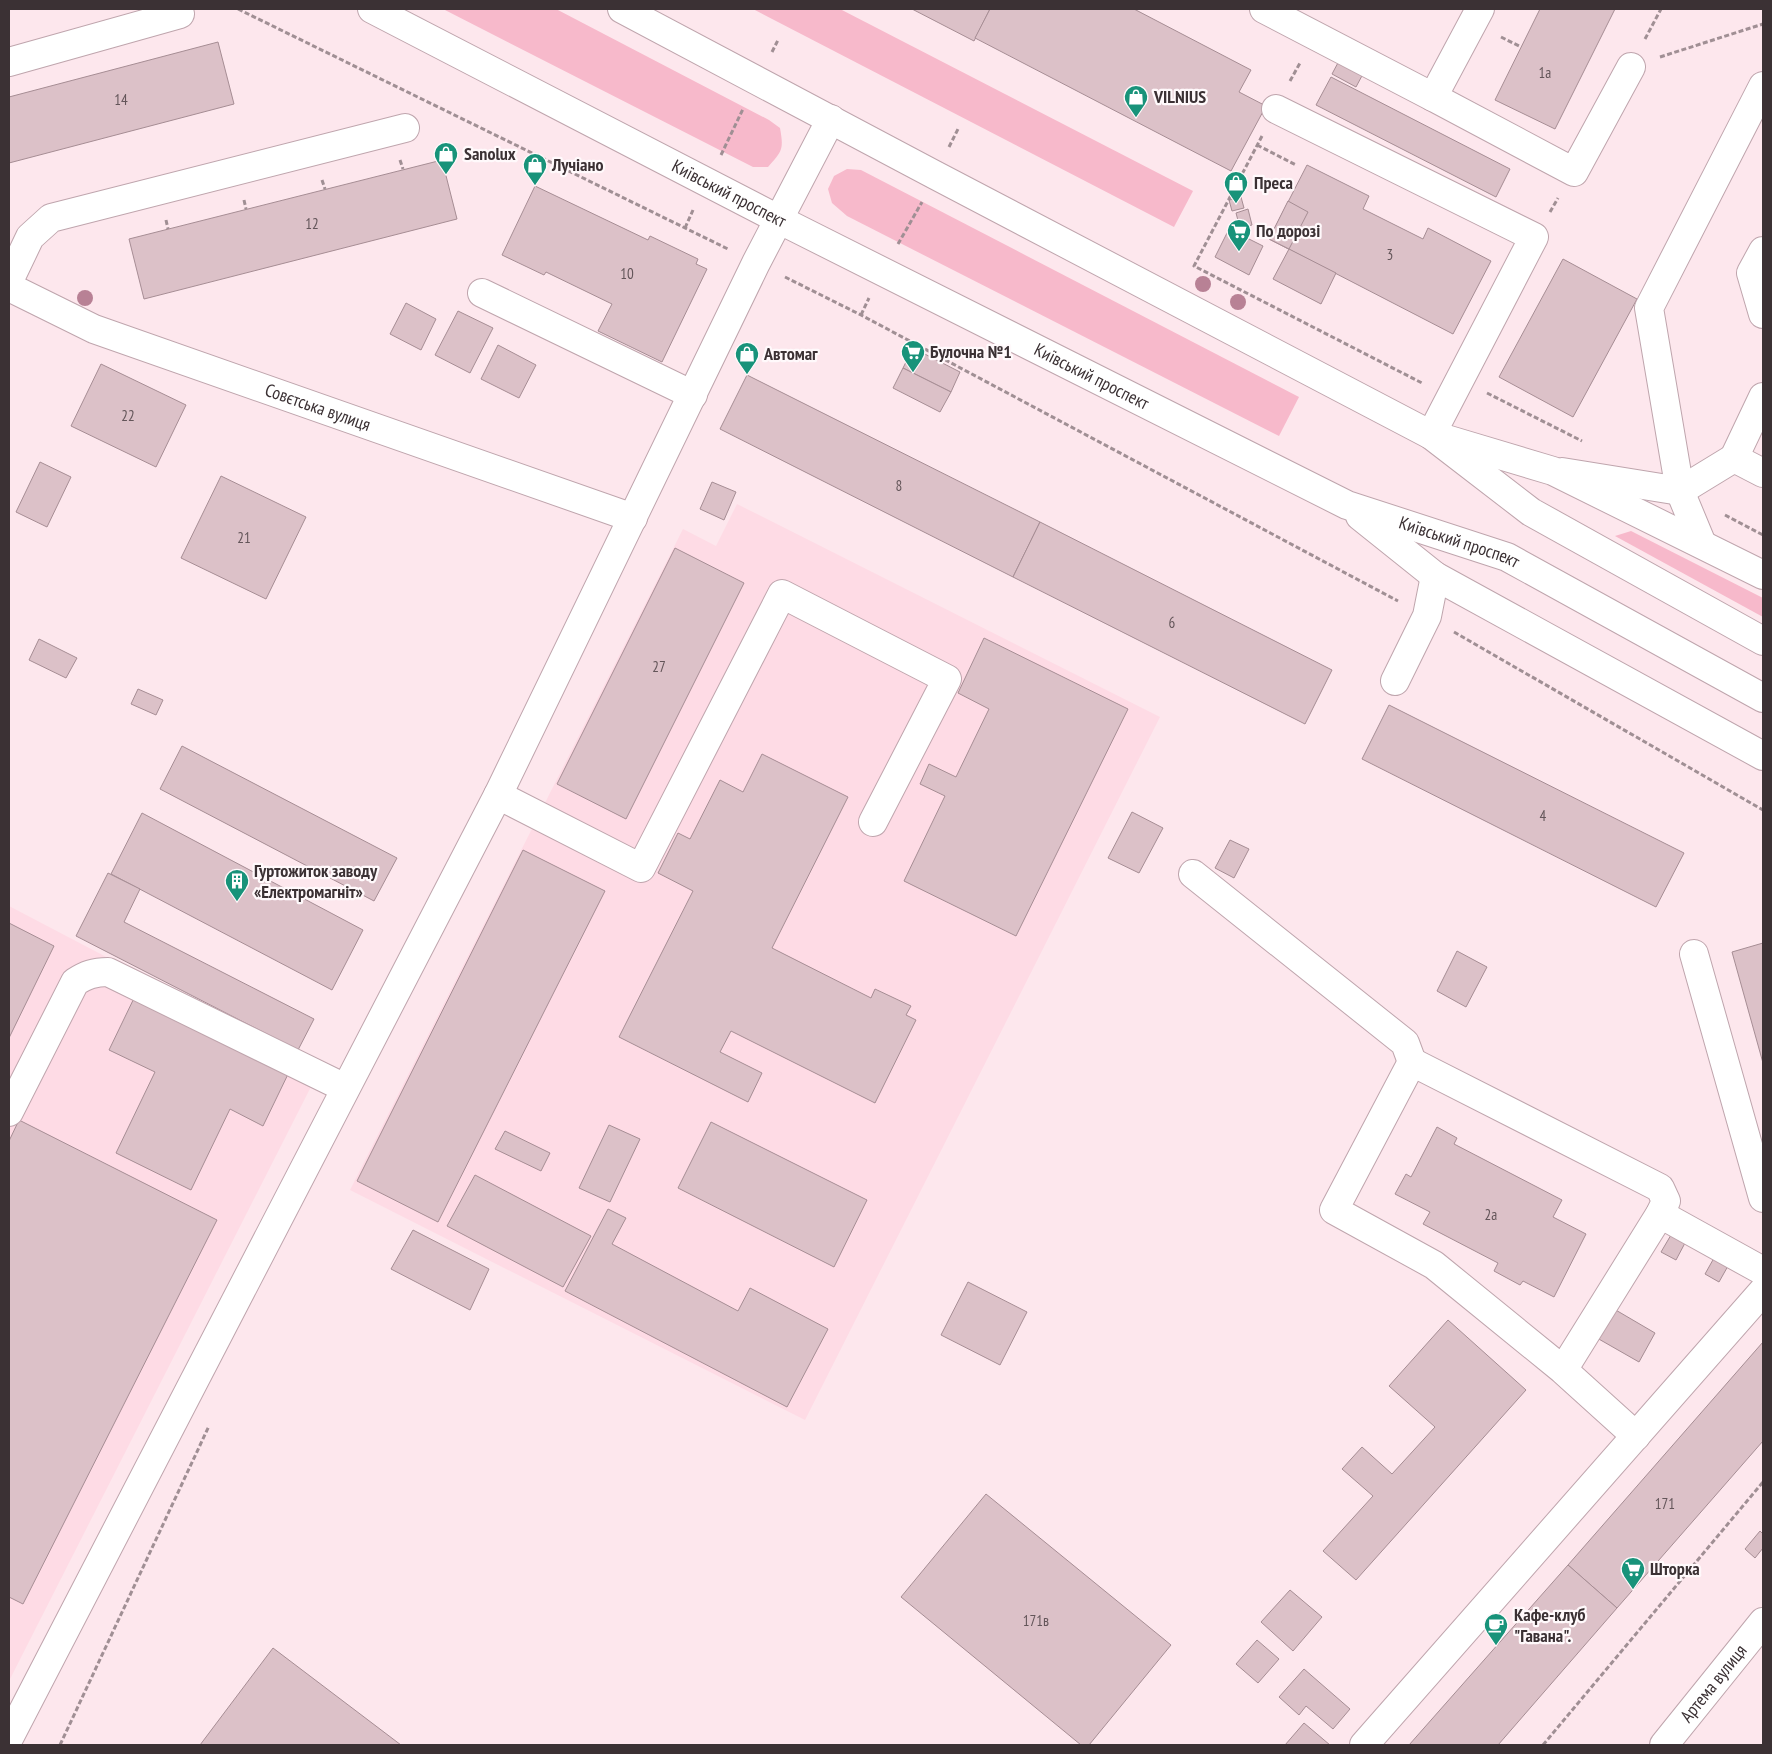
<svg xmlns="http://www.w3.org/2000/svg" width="1772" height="1754" viewBox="0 0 1772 1754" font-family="'PT Sans Narrow',sans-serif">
<rect width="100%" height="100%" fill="#fde7ed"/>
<g fill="#fedbe5">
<polygon points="737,504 1160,717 805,1420 350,1190 683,529 716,546"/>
<polygon points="9,906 320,1069 9,1681"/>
</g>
<g fill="#f7b9cb">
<path d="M443,9H556L769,120L780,128C784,150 782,151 768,167H753Z"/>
<polygon points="753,9 840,9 1193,191 1174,227"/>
<polygon points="847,169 861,170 1299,397 1279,436 847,216 832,203 828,189 834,176"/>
<polygon points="1631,531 1763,598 1763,617 1615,536"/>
</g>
<g fill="#dcc1c8" stroke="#a68d94">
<polygon points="912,9 990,9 974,41"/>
<polygon points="990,9 1134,9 1251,70 1239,92 1266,106 1231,171 975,38"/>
<polygon points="1540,9 1615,9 1555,129 1495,100"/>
<polygon points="218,42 234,104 9,163 9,97"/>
<polygon points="1340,59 1364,72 1356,87 1332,74"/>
<polygon points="1331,77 1510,169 1496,197 1316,105"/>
<polygon points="442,160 457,219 144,299 129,239"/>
<polygon points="1307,165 1369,196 1363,209 1423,239 1428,228 1491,261 1453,334 1269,239"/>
<polygon points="535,186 648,240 650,236 698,259 696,264 707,269 662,362 598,331 612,304 546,272 544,275 502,255"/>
<polygon points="1241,197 1244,208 1232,211 1229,200"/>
<polygon points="1288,201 1308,212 1289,249 1269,239"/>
<polygon points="1248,209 1252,225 1240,228 1236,213"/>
<polygon points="1229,229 1263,246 1249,275 1215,257"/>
<polygon points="1289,249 1336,273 1321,304 1273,279"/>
<polygon points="1563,259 1637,299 1573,417 1499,377"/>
<polygon points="406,303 436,319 421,350 390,334"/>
<polygon points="458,311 493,328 470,373 435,355"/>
<polygon points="498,345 536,365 519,398 481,379"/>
<polygon points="913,348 960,372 951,392 903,368"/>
<polygon points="101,364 186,405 156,467 71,426"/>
<polygon points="903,368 951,392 940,412 893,388"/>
<polygon points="747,375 1040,522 1013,577 720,429"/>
<polygon points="40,462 71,477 47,527 16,512"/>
<polygon points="221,476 306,517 266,599 181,558"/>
<polygon points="712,482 736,492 724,520 700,509"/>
<polygon points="1040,522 1332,670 1305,724 1013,577"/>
<polygon points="675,548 744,583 626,819 557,784"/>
<polygon points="984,638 1128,709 1016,936 904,881 945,796 920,784 929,764 956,777 989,709 958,693"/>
<polygon points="39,639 77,658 66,678 29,660"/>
<polygon points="138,689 163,700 156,715 131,704"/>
<polygon points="1389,705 1684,853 1656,907 1362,759"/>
<polygon points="182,746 397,858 374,901 160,789"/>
<polygon points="762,754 848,797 772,948 871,998 875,989 911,1006 906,1015 916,1020 875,1103 731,1031 720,1052 762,1073 748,1102 619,1037 693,891 658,873 678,833 690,839 720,780 743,792"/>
<polygon points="1132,812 1163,828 1139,873 1108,858"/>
<polygon points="142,813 363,930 332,990 111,874"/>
<polygon points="1230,840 1249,849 1234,878 1215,868"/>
<polygon points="523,850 605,891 438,1222 357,1181"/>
<polygon points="108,873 140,889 124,922 314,1019 298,1050 76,936"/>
<polygon points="9,923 54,946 9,1038"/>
<polygon points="1763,943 1763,1063 1732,952"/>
<polygon points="1457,951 1487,967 1466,1007 1437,991"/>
<polygon points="137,992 291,1068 263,1126 230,1109 191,1190 116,1153 155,1072 109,1050"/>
<polygon points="19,1120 217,1220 23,1604 9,1597 9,1141"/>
<polygon points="711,1122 867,1200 834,1267 678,1188"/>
<polygon points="609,1125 640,1139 610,1202 579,1188"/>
<polygon points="1437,1127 1457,1138 1454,1144 1562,1200 1553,1217 1586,1234 1554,1297 1523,1281 1520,1285 1494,1271 1498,1263 1423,1224 1430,1212 1395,1194 1406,1174 1411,1177"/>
<polygon points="505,1131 550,1153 541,1171 495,1149"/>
<polygon points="475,1175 591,1236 563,1287 447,1226"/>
<polygon points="608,1209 626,1218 612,1244 738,1311 750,1288 828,1329 787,1407 565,1291"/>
<polygon points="413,1230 489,1269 470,1310 391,1269"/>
<polygon points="1671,1235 1685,1243 1676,1260 1661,1252"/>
<polygon points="1714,1258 1728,1266 1719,1282 1705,1274"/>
<polygon points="968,1282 1027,1312 1000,1365 941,1335"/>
<polygon points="1614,1309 1655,1333 1639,1362 1597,1338"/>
<polygon points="1448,1320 1526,1390 1356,1580 1323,1551 1373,1496 1342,1469 1362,1447 1392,1474 1435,1427 1389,1386"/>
<polygon points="1763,1342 1763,1441 1617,1608 1568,1565"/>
<polygon points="986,1494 1171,1645 1089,1745 1081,1745 901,1597"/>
<polygon points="1760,1531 1763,1534 1763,1548 1755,1558 1745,1549"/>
<polygon points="1568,1565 1617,1608 1498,1745 1409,1745"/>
<polygon points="1290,1590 1322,1617 1293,1651 1261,1622"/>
<polygon points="1257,1640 1279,1659 1258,1683 1236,1664"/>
<polygon points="273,1648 401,1745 200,1745"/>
<polygon points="1304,1669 1350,1709 1333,1729 1306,1706 1299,1715 1279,1697"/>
<polygon points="1304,1723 1330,1745 1285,1745"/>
</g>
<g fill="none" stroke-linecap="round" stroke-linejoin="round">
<g stroke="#bfa5ad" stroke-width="30">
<g id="minor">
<polyline points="1264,9 1433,97 1480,9"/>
<polyline points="9,62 180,14"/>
<polyline points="1433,97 1574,172 1631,67"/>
<polyline points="1276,109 1534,237 1431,435"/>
<polyline points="1763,251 1751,273 1763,314"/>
<polyline points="9,281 30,237 51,218 405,128"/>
<path id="s1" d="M9,287L94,329L633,518"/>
<polyline points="482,293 693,395"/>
<polyline points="1734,458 1763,397"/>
<polyline points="1562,472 1680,491 1734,458 1763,473"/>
<polyline points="1702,544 1680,491 1649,308 1763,86"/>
<polyline points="1395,681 1427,616 1435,576"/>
<polyline points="498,795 641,868 782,594 947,679 873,822"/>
<polyline points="1193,874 1405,1043 1412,1062"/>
<polyline points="1694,954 1763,1198"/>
<path d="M9,1112L75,982C86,975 94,972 108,972L345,1088"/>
<polyline points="1660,1214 1763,1271"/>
<polyline points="1563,1370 1660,1214 1666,1201 1660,1188 1412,1062 1334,1210 1434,1265 1563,1370 1636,1436"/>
<polyline points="9,1738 498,795 756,263 831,119"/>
<polyline points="1364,1745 1763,1291"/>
</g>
</g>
<g stroke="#bfa5ad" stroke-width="30">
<g id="major">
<path id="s2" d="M372,9L778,219L1347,505L1507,557L1763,698"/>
<polyline points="622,9 935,175 1431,435 1531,512 1763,641"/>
<polyline points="1446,439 1553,471 1763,575"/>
<polyline points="1360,516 1435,576 1763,756"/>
<path id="s3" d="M1664,1745L1763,1622"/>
</g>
</g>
<g stroke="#a08f94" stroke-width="3" stroke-dasharray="5 2.5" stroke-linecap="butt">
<polyline points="238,9 728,249"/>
<polyline points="1501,37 1521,47"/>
<polyline points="1645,39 1661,9"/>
<polyline points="772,52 778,40"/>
<polyline points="1660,57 1763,24"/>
<polyline points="1290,81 1300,63"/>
<polyline points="1262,136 1194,266 1422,383"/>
<polyline points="1257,145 1296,165"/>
<polyline points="949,147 959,127"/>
<polyline points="721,155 743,109"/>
<polyline points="400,160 403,169"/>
<polyline points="322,180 325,189"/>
<polyline points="244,200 246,209"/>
<polyline points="1550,212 1558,198"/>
<polyline points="166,220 168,229"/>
<polyline points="685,228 693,210"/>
<polyline points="898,244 922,202"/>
<polyline points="785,277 861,315 1398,601"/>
<polyline points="861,315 869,298"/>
<polyline points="1487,393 1582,441"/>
<polyline points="1725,515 1763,535"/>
<polyline points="1454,632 1763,810"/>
<polyline points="60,1745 209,1426"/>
<polyline points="1543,1745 1763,1482"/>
</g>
<use href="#minor" stroke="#fff" stroke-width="28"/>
<use href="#major" stroke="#fff" stroke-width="28"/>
</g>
<g fill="#b88195">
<circle cx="1203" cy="284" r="8"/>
<circle cx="85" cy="298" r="8"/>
<circle cx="1238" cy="302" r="8"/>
</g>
<defs>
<g id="shop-pin" transform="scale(1.25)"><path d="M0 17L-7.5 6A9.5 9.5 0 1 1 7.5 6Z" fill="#18937a" stroke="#fff9fb"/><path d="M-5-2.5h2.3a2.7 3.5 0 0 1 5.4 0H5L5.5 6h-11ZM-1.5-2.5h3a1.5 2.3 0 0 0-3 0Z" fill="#fff"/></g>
<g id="supermarket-pin" transform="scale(1.25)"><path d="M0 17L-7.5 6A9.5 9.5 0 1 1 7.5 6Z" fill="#18937a" stroke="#fff9fb"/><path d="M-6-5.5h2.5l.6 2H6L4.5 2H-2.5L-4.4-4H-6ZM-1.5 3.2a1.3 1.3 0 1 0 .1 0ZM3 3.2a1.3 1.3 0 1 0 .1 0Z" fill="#fff"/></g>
<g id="building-pin" transform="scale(1.25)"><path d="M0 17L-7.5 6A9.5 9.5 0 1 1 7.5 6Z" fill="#18937a" stroke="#fff9fb"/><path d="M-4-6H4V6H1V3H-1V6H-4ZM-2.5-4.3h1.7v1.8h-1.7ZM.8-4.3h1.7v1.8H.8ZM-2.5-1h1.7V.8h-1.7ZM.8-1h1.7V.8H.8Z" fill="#fff"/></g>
<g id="cafe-pin" transform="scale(1.25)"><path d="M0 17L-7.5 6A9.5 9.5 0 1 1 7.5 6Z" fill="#18937a" stroke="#fff9fb"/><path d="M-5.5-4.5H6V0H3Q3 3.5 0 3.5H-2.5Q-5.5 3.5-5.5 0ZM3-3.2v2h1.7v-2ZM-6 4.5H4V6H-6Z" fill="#fff"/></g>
</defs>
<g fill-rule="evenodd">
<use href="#shop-pin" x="1136" y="97"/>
<use href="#shop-pin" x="446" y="154"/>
<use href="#shop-pin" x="535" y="165"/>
<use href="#shop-pin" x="1236" y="183"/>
<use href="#supermarket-pin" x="1239" y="231"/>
<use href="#supermarket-pin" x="913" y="352"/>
<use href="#shop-pin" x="747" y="354"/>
<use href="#building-pin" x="237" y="881"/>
<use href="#supermarket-pin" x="1633" y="1569"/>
<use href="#cafe-pin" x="1496" y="1625"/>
</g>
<g text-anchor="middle" stroke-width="4.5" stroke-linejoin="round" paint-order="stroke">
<g font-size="15" fill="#635559">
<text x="1545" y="78">1а</text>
<text x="121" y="105">14</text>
<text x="312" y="229">12</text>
<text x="1390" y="260">3</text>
<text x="627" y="279">10</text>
<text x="128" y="421">22</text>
<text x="899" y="491">8</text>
<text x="244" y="543">21</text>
<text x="1172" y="628">6</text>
<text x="659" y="672">27</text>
<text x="1543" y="821">4</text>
<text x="1491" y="1220">2а</text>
<text x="1665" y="1509">171</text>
<text x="1036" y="1626">171в</text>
</g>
<g font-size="18" font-weight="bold" fill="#3b3134" stroke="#fff9fb" text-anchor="start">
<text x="1154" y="103">VILNIUS</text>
<text x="464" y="160">Sanolux</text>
<text x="552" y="171">Лучіано</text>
<text x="1254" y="189">Преса</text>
<text x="1256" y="237">По дорозі</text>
<text x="930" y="358">Булочна №1</text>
<text x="764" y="360">Автомаг</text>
<text x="254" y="877">Гуртожиток заводу<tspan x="254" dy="21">«Електромагніт»</tspan></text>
<text x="1650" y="1575">Шторка</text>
<text x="1514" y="1621">Кафе-клуб<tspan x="1514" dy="21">"Гавана".</tspan></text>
</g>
<g font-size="18" fill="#3b3134" stroke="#fff9fb">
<text dy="6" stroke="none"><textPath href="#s2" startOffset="402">Київський проспект</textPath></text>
<text dy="6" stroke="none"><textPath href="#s2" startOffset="808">Київський проспект</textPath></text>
<text dy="6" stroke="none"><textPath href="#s1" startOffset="332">Совєтська вулиця</textPath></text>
<text dy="6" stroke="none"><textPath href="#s2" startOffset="1212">Київський проспект</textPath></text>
<text dy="6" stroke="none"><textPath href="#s3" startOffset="79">Артема вулиця</textPath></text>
</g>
</g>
<rect width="1772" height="1754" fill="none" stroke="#3b3134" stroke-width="20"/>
</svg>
